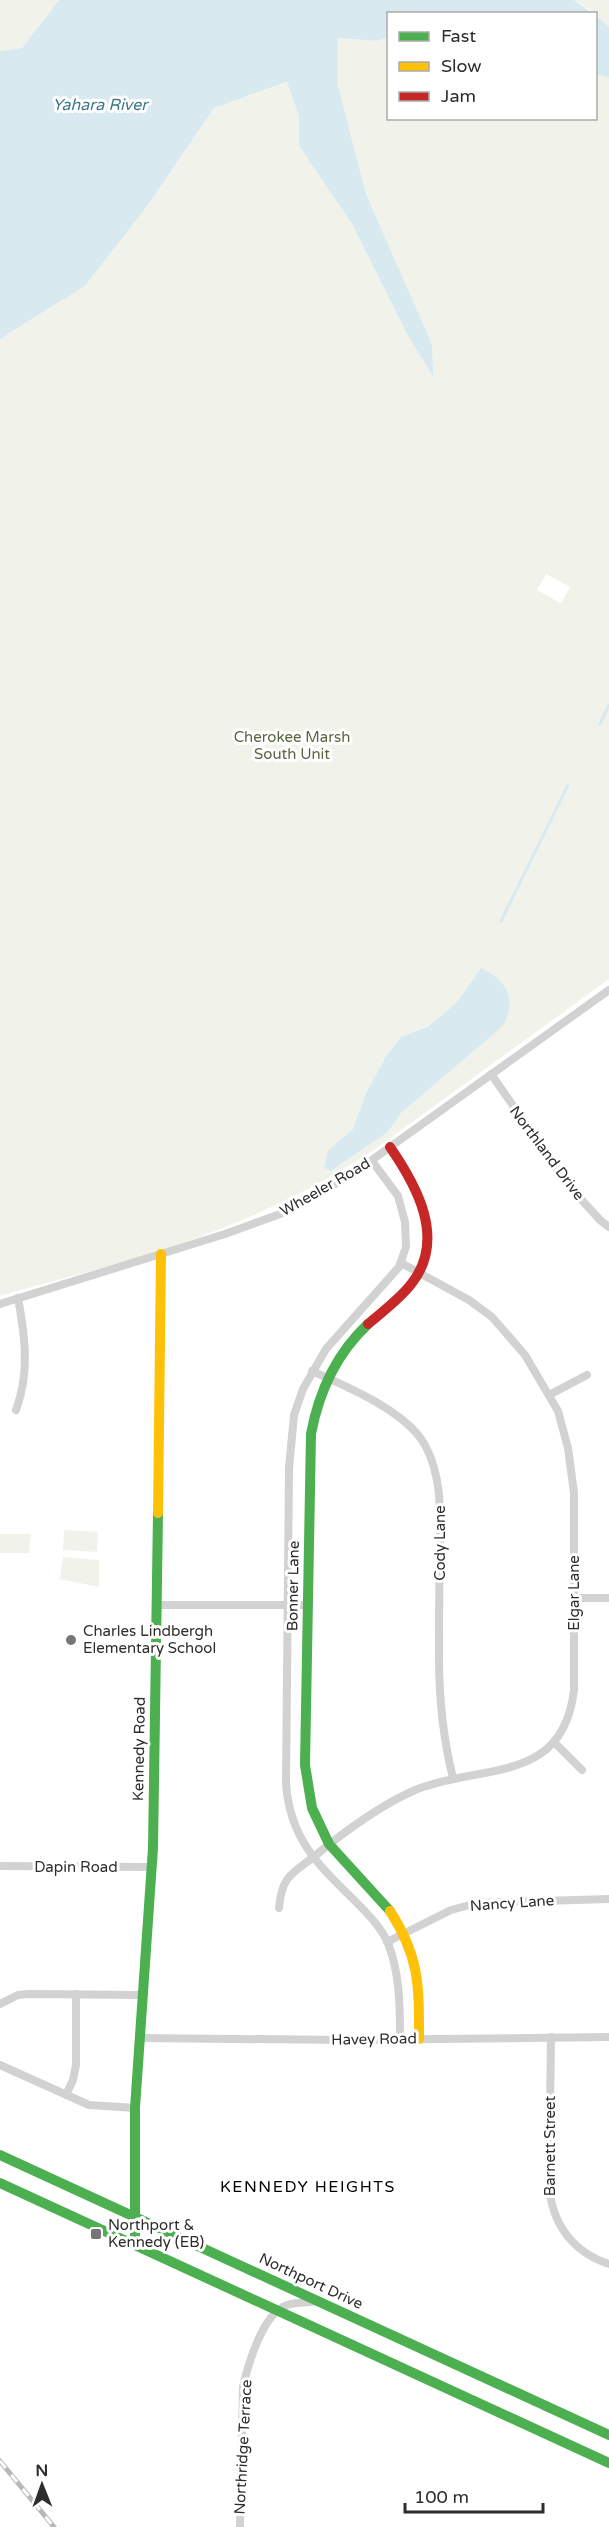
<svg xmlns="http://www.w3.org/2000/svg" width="609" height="2527" viewBox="0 0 609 2527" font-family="'Varela Round',sans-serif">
<rect width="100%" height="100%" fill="#fff"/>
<g fill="#f1f3eb" fill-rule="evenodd">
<polygon points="0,0 59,0 22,48 0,51"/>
<polygon points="574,0 609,0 609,27 602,23 596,14"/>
<path d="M388,37V118H596V74L609,78V979L371,1152C312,1190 251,1219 185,1242C125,1264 61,1278 0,1296V339L85,286L148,205L214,108L288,82L299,116V146L352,224L408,336L432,374V344L366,194L338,85V38L377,41ZM546,574L570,587L561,603L537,590ZM481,968L477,1048L401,1113L388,1132L331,1171L328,1150L353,1129L366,1093L386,1056L401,1037L429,1026L457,1002Z"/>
<polygon points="64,1530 98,1532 97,1552 63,1550"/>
<polygon points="0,1534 31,1534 29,1553 0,1553"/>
<polygon points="63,1557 99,1560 99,1587 60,1579"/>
</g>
<g fill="#d8eaf0">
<polygon points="59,0 574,0 592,13 388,14 388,37 377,41 338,38 338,85 366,194 432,344 433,376 408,336 352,224 299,146 299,116 287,82 214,108 148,205 85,286 0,339 0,51 22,48"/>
<polygon points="596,16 609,27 609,78 596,74"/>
<path d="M481,968C508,981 517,999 503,1026L401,1113L388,1132L331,1171L324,1168L328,1150L353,1129L366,1093L386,1056L401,1037L429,1026L457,1002Z"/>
</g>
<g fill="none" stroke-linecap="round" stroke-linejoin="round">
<g stroke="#d8eaf0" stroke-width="3">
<polyline points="600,724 609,705"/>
<polyline points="501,921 568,785"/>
</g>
<g stroke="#d2d2d2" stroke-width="8">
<polyline points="491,1074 569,1186 600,1220 609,1227"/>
<path d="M372,1161L398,1196L405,1222L406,1247L399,1267L326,1349L303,1389L294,1415L289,1468L286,1784C290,1838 317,1864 354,1900C366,1912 381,1927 388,1943C400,1974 400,2006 400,2039"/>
<polyline points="0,1304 225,1234 280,1214 312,1198 358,1170 609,990"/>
<path d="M312,1371C346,1386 406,1411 425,1445C443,1479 440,1515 440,1552C439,1587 439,1622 439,1657C439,1699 443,1738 453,1778"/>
<polyline points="549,1395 587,1375"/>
<path d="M16,1410C30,1373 25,1336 18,1298"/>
<polyline points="573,1598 609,1598"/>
<polyline points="156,1605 308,1605"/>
<polyline points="554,1742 582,1770"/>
<polyline points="0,1866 152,1867"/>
<path d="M279,1908C282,1875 292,1874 316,1855C344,1832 381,1805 415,1790C482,1763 563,1785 574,1690V1493L568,1448L558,1411L525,1355L492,1317L469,1300L401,1263"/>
<polyline points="387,1942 451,1910 477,1903 609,1899"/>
<polyline points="0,2004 18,1995 28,1994 143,1995"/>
<path d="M551,2037L549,2186C552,2223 572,2252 609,2264"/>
<polyline points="139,2038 346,2040 609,2037"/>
<polyline points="0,2065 89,2105 135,2108"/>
<polyline points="66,2095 73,2080 76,2065 76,1994"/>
<path d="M240,2527L243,2387C248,2364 263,2313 287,2305C295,2302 307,2303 316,2301"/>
</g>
<g stroke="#4caf50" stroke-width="10">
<path d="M368,1324C336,1354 319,1391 311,1434L305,1765L312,1808L329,1844L390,1911"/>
<polyline points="0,2155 609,2435"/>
<polyline points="0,2183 609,2463"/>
<polyline points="135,2243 135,2108 153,1848 158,1513"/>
</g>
<g stroke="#ffc107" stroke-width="10">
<polyline points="158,1513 161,1254"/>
<path d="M390,1911C420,1958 419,1986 419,2039"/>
</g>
<path stroke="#c62828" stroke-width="10" d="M368,1324C383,1311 400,1299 412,1283C446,1239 417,1186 390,1147"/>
<g stroke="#b9b9b9" stroke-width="5">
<polyline id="rail" points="0,2461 54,2527"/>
</g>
<use href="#rail" stroke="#fff" stroke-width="3" stroke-dasharray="9" stroke-linecap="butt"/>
</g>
<g fill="#767676" stroke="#fff" stroke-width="2">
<circle cx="71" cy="1640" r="6"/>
<rect x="90" y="2228" width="12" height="12" rx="3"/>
</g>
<g text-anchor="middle" stroke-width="6" stroke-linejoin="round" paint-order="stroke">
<g font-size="15" fill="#56663d" stroke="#fff">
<text x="292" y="742">Cherokee Marsh<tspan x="292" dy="17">South Unit</tspan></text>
</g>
<g font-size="15" fill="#2d2d2d" stroke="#fff">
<text transform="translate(547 1153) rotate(53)" y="5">Northland Drive</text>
<text transform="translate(325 1187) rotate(-30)" y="5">Wheeler Road</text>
<text transform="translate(440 1543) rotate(-90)" y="5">Cody Lane</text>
<text transform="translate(293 1586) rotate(-89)" y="5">Bonner Lane</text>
<text transform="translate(574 1593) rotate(-90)" y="5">Elgar Lane</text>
<text transform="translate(139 1749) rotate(-89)" y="5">Kennedy Road</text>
<text x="76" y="1872">Dapin Road</text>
<text transform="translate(512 1903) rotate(-4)" y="5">Nancy Lane</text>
<text transform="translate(374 2039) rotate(-1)" y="5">Havey Road</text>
<text transform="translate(550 2146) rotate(-90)" y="5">Barnett Street</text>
<text transform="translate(311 2281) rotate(25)" y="5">Northport Drive</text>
<text transform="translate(243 2447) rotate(-87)" y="5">Northridge Terrace</text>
</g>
<g font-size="15" fill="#2d2d2d" stroke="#fff" text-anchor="start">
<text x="83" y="1636">Charles Lindbergh<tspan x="83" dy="17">Elementary School</tspan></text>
<text x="108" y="2230">Northport &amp;<tspan x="108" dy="17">Kennedy (EB)</tspan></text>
</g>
<g font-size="16" font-style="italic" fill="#3f778b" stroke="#fff">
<text x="100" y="110">Yahara River</text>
</g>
<g font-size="16" letter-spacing="1.5" fill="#000" stroke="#fff">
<text x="308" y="2192">KENNEDY HEIGHTS</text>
</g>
</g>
<rect x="387" y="12" width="210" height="108" fill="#ffffff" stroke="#ababab" stroke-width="1.5"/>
<rect x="399" y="32" width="30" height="9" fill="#4caf50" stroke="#ababab" stroke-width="1.5"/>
<text x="441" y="42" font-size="18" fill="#2d2d2d">Fast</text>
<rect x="399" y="62" width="30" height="9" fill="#ffc107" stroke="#ababab" stroke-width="1.5"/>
<text x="441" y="72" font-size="18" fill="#2d2d2d">Slow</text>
<rect x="399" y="92" width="30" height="9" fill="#c62828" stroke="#ababab" stroke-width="1.5"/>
<text x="441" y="102" font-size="18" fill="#2d2d2d">Jam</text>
<g transform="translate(42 2485) rotate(359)" stroke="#ffffff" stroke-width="4.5" paint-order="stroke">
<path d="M0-4.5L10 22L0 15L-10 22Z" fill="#2d2d2d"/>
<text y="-9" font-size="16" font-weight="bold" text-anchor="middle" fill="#2d2d2d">N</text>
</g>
<path d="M405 2503v9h138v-9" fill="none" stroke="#2d2d2d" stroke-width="3"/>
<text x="414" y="2503" font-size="18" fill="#2d2d2d" stroke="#ffffff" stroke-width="4.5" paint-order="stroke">100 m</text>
</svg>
